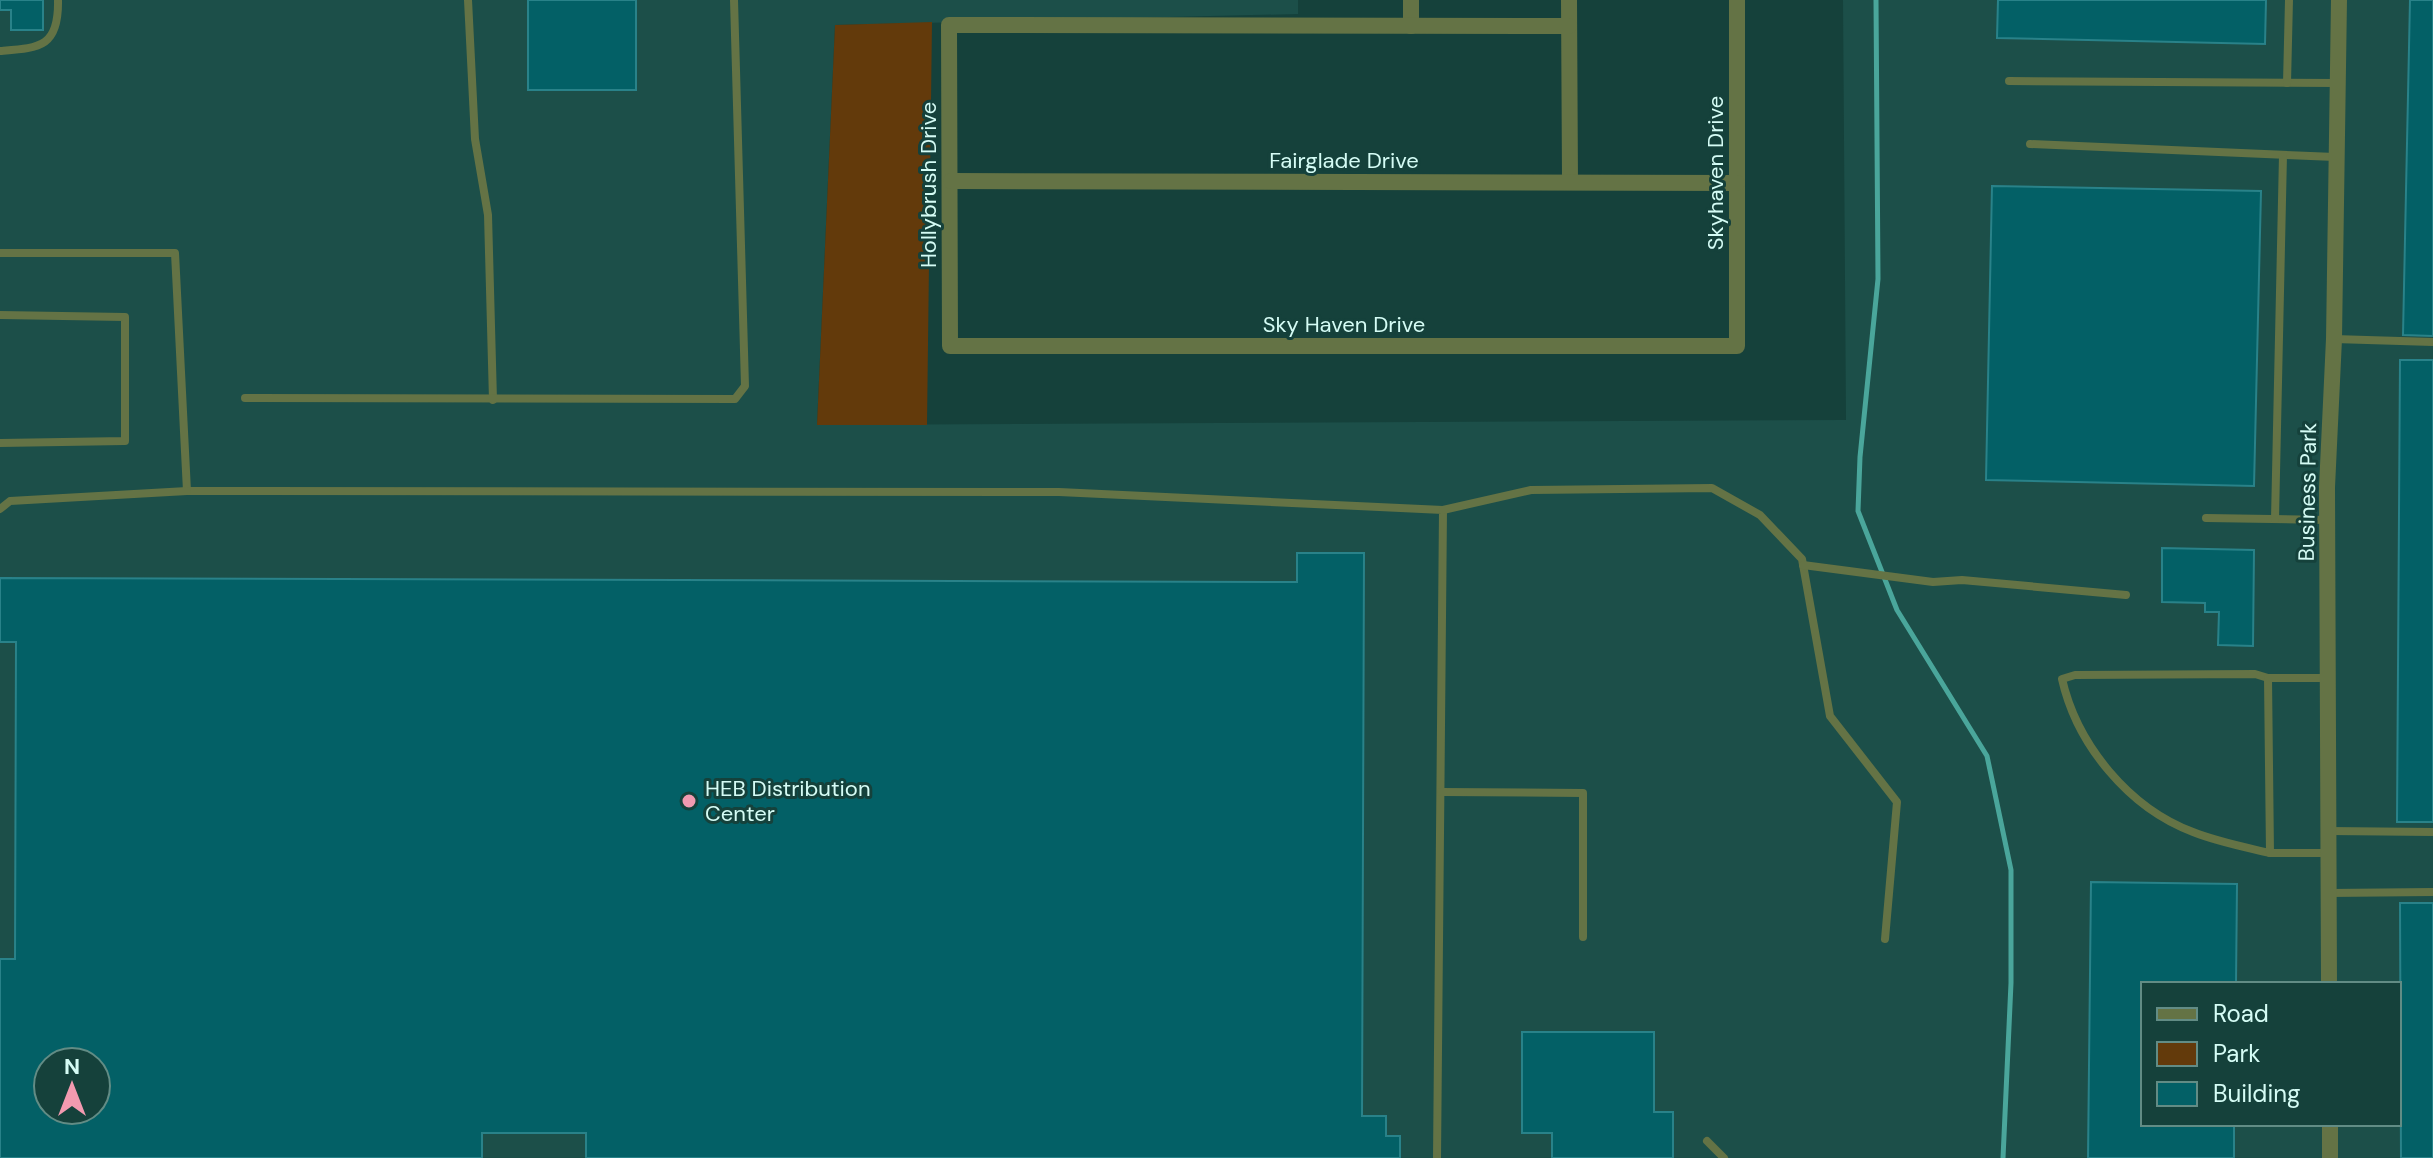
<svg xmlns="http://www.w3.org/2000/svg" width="2433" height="1158" viewBox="0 0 2433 1158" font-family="'DM Sans',sans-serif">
<rect width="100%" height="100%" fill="#15413b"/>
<path fill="#1c4f49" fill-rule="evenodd" d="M0,0H1298V14L835,25L817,425L1846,420L1843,0H2433V1158H0ZM2143,984H2399V1124H2143ZM48,1062H96V1110H48Z"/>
<polygon fill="#633a0b" points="932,22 927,425 817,425 835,25"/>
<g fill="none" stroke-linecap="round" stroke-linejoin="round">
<polyline stroke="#4aa69b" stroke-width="5" points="1876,0 1878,279 1860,457 1858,511 1897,610 1987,756 2011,870 2011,983 2003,1158"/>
</g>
<g fill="#036066" stroke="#298289" stroke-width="2" fill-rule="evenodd">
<polygon points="0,0 43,0 43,30 11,30 11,10 0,10"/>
<rect x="528" y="0" width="108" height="90"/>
<polygon points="1998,0 2266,0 2265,44 1997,38"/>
<polygon points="2410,0 2433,0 2433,336 2403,335"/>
<polygon points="1992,186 2261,191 2254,486 1986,480"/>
<polygon points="2400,360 2433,360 2433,822 2397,822"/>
<polygon points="2162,548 2254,550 2253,646 2218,645 2219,612 2205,612 2205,603 2162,602"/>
<path d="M1297,553H1364L1362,1116H1386V1136H1400V1158H586V1133H482V1158H0V959H15L16,642H0V578L1297,582ZM48,1062H96V1110H48Z"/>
<polygon points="2091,882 2237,884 2236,984 2143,984 2143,1124 2234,1124 2234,1158 2088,1158"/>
<polygon points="2400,903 2433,903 2433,1158 2401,1158"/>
<polygon points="1522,1032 1654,1032 1654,1112 1673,1112 1673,1158 1552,1158 1552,1133 1522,1133"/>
</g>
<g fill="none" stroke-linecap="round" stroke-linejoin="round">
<g stroke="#647345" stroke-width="8">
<polyline points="468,0 475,139 488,215 493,400"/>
<path d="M0,51C39,48 59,48 58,0"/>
<polyline points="2009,81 2337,83"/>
<polyline points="2287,83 2289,0"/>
<polyline points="2030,144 2335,157"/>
<polyline points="0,253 175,253 187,491 1059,492 1443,510 1437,1158"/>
<polyline points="0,315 125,317 125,441 0,443"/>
<polyline points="2334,339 2433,342"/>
<polyline points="245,398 735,399 745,386 734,0"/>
<polyline points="0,509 10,501 187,491"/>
<polyline points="1443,510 1531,490 1712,488 1760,515 1802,559 1830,716 1897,802 1885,939"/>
<polyline points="2206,518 2327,520"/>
<polyline points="2275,519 2283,155"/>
<polyline points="1803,565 1933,582 1962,580 2126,595"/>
<path d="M2268,678L2255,674L2075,675L2062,679C2077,745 2129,808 2193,832C2218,842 2245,847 2270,853"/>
<polyline points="2327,678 2268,678 2270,853 2329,853"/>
<polyline points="1441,792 1583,793 1583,937"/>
<polyline points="2329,831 2433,832"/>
<polyline points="2329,893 2433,892"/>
<polyline points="1707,1141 1724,1158"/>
</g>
<g stroke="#647345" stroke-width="16">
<polyline points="1411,0 1411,26"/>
<polyline points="1569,0 1570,182"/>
<polyline points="1569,26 949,25 950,346 1737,346 1737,0"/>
<polyline points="951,181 1737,183"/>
<polyline points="2329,984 2327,487 2334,339 2339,0"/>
<polyline points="2330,1124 2330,1158"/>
</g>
</g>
<circle fill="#f29ab0" stroke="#15413b" stroke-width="3" cx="689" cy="801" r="8"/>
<g text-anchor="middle" stroke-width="6" stroke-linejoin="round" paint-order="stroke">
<g font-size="22" fill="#d5fcf5" stroke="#15413b">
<text x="1344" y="168">Fairglade Drive</text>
<text transform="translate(1715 173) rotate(-90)" y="8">Skyhaven Drive</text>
<text transform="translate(928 185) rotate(-90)" y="8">Hollybrush Drive</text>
<text x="1344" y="332">Sky Haven Drive</text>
<text transform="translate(2307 492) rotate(-89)" y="8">Business Park</text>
</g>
<g font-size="22" fill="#d5fcf5" stroke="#15413b" text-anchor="start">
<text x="705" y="796">HEB Distribution<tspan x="705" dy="25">Center</tspan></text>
</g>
</g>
<rect x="2141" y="982" width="260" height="144" fill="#15413b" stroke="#628c85" stroke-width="2"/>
<rect x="2157" y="1008" width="40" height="12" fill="#647345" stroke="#628c85" stroke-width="2"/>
<text x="2213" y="1022" font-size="24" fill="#d5fcf5">Road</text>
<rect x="2157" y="1042" width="40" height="24" fill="#633a0b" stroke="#628c85" stroke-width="2"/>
<text x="2213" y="1062" font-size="24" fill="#d5fcf5">Park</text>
<rect x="2157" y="1082" width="40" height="24" fill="#036066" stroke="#628c85" stroke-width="2"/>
<text x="2213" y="1102" font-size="24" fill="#d5fcf5">Building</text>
<g transform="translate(72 1086)"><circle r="38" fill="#15413b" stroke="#628c85" stroke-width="2"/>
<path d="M0-6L14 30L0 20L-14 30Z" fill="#f29ab0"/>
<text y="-12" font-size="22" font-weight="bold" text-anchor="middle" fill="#d5fcf5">N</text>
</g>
</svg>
